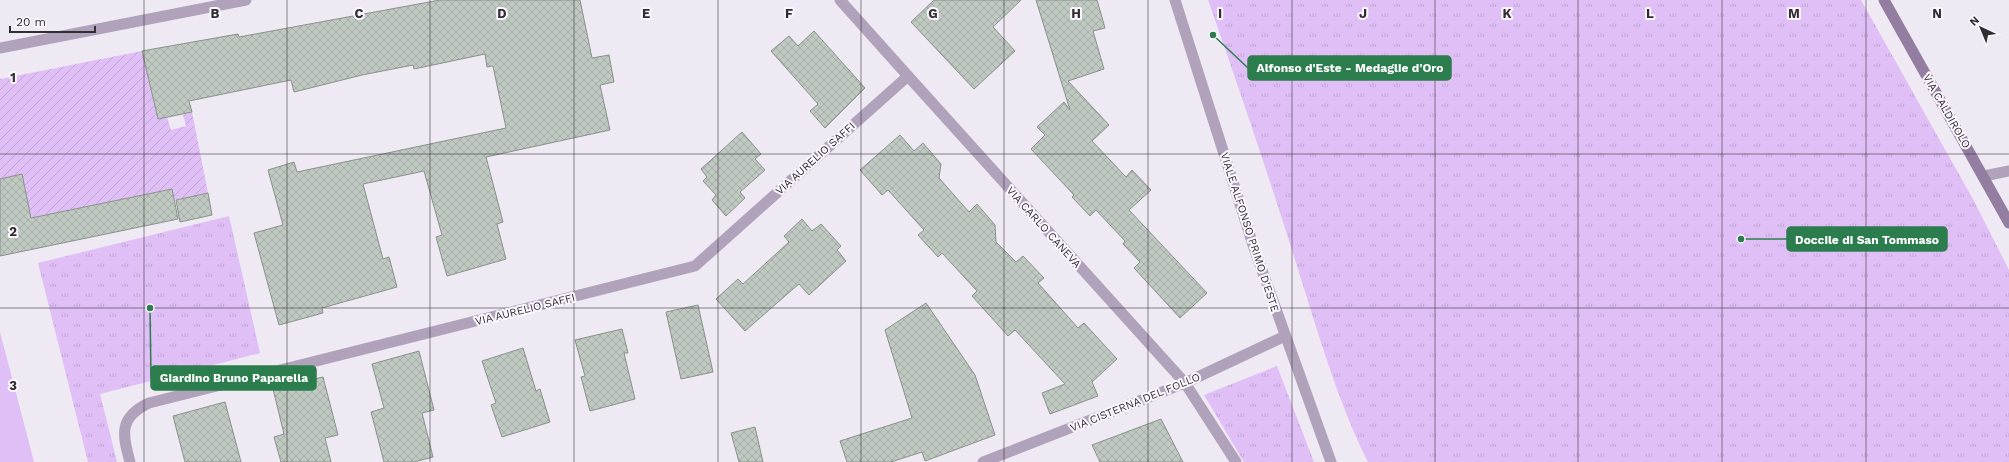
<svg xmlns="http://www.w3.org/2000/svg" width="2009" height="462" viewBox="0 0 2009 462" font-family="'Work Sans',sans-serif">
<defs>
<pattern id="grass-tufts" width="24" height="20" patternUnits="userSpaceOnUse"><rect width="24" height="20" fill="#e0bff6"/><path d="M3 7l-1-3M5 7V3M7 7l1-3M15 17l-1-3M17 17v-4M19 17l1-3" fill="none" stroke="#c1a4d3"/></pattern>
<pattern id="garden-furrows" width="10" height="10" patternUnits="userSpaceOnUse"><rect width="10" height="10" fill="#e0bff6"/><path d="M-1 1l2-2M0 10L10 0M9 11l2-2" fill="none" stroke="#c1a4d3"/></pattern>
<pattern id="building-cross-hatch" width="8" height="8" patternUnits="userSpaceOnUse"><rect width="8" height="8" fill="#bfc9c2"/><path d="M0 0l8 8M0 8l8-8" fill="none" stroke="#a5ada7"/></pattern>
</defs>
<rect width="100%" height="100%" fill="#efe9f3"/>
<g fill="url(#grass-tufts)">
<path d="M1208,0H1861L1974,201L2009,270V462H1368C1337,400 1318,332 1297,266C1269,177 1239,88 1208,0Z"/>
<polygon points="229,216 260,353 100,394 117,462 88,462 38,263"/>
<polygon points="1277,366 1314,462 1244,462 1204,395"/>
</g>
<polygon fill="url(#garden-furrows)" points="142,51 158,119 167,117 171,130 186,126 183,115 192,112 208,193 174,200 171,189 31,218 22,174 0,179 0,79"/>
<polygon fill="#e0bff6" points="0,332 34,462 0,462"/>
<g fill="url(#building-cross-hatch)" stroke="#88918a">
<polygon points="440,0 580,0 592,58 609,55 614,82 600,85 610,130 486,157 503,222 497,224 506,259 447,276 436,237 442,235 424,171 363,184 383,259 389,257 397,287 322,308 323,313 279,325 254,233 283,225 268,170 294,162 297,172 506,128 493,66 487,67 485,54 414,69 413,65 362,75 294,92 291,80 189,101 192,112 158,119 142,51 238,34 239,37"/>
<polygon points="934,0 1021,0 993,27 1015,51 974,89 911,22"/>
<polygon points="1036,0 1097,0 1105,28 1093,31 1104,69 1068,81 1109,125 1092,141 1126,177 1132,170 1151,190 1129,210 1207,293 1180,318 1134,268 1140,262 1123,244 1125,241 1096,210 1090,216 1072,197 1074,195 1031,149 1045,135 1037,127 1064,102 1070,110"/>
<polygon points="814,31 865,88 825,128 810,111 818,104 771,51 789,36 798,46"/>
<polygon points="742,132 761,154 755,159 765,170 740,192 745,198 726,216 712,200 716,195 703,181 707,177 701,169"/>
<polygon points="900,135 914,151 923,143 941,164 939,178 969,212 977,204 995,225 996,242 1016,262 1023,256 1044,278 1038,283 1078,328 1084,323 1117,359 1092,382 1098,396 1050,414 1042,393 1065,384 1015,330 1008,336 972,296 977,291 942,253 938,257 918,235 924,230 888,190 882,195 860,170"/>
<polygon points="22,174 31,218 172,189 178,219 0,256 0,179"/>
<polygon points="208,193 212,215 180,222 176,200"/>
<polygon points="802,219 812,231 821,224 841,246 837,250 846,261 809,295 799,284 793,289 745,331 716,299 738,279 743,284 789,242 784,236"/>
<polygon points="926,303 975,375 995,435 925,461 922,452 891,462 847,462 840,441 912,418 885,330"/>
<polygon points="698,305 713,372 681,379 666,312"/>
<polygon points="622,329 628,353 624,353 635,399 590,411 581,377 585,376 575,340"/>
<polygon points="523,348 536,391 540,389 550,422 502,437 491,405 496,403 482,361"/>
<polygon points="419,351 434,410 422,413 433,457 414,462 384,462 371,412 384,408 372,364"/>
<polygon points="323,377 338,435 325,438 331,462 281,462 274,437 284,434 273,389"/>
<polygon points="225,402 241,462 185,462 173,416"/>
<polygon points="1161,419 1183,462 1100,462 1092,445"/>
<polygon points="755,427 763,462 739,462 731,433"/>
</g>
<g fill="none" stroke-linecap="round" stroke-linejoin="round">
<polyline stroke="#b0a2ba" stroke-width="11" points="840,0 908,76"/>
<g stroke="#b0a2ba" stroke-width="11">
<polyline points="1175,0 1254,248 1331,462"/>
<polyline points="1984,176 2009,171"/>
<path d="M130,462C122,434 119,417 149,403L695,266L908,76L1185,383L1236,462"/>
<polyline points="983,462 1185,383 1285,336"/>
</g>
<polyline stroke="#b0a2ba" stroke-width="11" points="0,48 246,0"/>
<polyline stroke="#937ea1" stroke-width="11" points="1884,0 2009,223"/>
</g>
<path fill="none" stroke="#312e32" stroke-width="1" stroke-opacity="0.55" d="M144,0V462M287,0V462M430,0V462M574,0V462M718,0V462M861,0V462M1004,0V462M1148,0V462M1292,0V462M1435,0V462M1578,0V462M1722,0V462M1866,0V462M0,154H2009M0,308H2009"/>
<g text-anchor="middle" stroke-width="4" stroke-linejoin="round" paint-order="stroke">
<g font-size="11" fill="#312e32" stroke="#fcf7ff">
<text transform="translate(1947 111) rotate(60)" y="4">VIA CALDIROLO</text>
<text transform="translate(815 158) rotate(-42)" y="4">VIA AURELIO SAFFI</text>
<text transform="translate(1044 227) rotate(48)" y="4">VIA CARLO CANEVA</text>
<text transform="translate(1250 232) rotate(72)" y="4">VIALE ALFONSO PRIMO D'ESTE</text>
<text transform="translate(525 309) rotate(-14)" y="4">VIA AURELIO SAFFI</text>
<text transform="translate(1135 402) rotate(-22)" y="4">VIA CISTERNA DEL FOLLO</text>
</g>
</g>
<g font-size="13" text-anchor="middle" font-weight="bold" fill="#312e32" stroke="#fcf7ff" stroke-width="4" stroke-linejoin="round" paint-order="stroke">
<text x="215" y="18">B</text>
<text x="359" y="18">C</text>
<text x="502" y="18">D</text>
<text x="646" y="18">E</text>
<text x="789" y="18">F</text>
<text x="933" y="18">G</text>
<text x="1076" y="18">H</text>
<text x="1220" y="18">I</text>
<text x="1363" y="18">J</text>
<text x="1507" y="18">K</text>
<text x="1650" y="18">L</text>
<text x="1794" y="18">M</text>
<text x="1937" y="18">N</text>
<text x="13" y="82">1</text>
<text x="13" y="236">2</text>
<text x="13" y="390">3</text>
</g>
<path fill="none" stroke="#2c7d4e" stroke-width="1.5" d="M1213 35L1248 68M1741 239L1787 239M150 308L151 378"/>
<g fill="#2c7d4e" stroke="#fcf7ff" stroke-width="1.5">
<circle cx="1213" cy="35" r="4"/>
<circle cx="1741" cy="239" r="4"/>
<circle cx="150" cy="308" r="4"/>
</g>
<g fill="#2c7d4e" stroke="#2c7d4e" stroke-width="1.5">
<rect x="1248" y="56" width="203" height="24" rx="4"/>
<rect x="1787" y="227" width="160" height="24" rx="4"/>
<rect x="151" y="366" width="165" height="24" rx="4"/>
</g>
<g font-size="12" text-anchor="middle" font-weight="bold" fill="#fff">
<text x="1350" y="72">Alfonso d'Este - Medaglie d'Oro</text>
<text x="1867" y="244">Doccile di San Tommaso</text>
<text x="234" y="382">Giardino Bruno Paparella</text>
</g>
<g transform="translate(1981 28) rotate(316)" stroke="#fcf7ff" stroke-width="3" paint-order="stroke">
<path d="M0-3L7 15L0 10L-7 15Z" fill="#312e32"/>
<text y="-6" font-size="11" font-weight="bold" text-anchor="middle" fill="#312e32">N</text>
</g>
<path d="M10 26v6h85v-6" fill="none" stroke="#312e32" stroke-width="2"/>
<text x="16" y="26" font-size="12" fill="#312e32" stroke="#fcf7ff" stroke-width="3" paint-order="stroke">20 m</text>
</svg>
